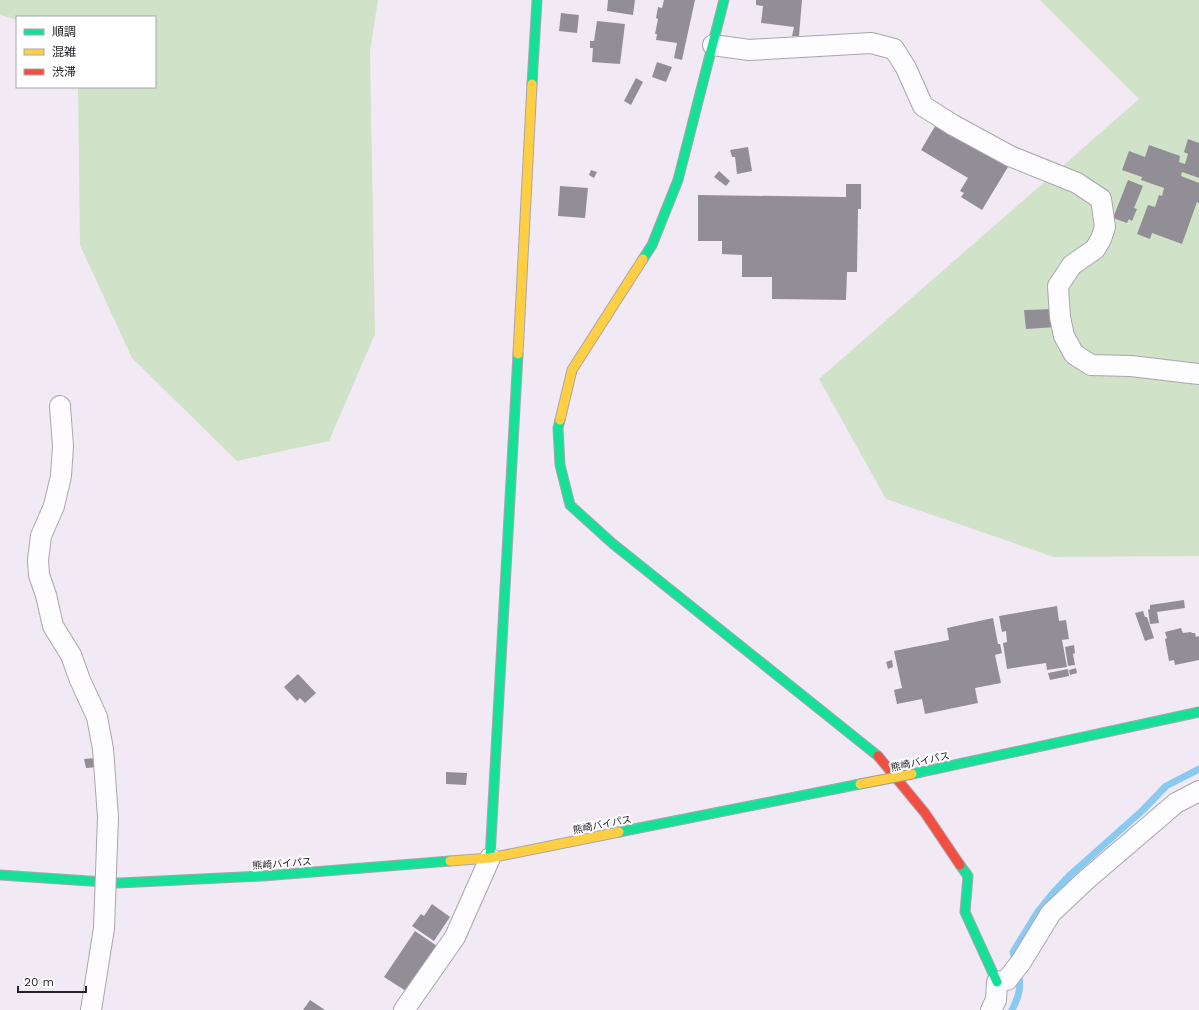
<svg xmlns="http://www.w3.org/2000/svg" width="1199" height="1010" viewBox="0 0 1199 1010" font-family="'Work Sans','Noto Sans JP',sans-serif">
<rect width="100%" height="100%" fill="#f1eaf5"/>
<g fill="#d0e2c7">
<polygon points="0,0 378,0 370,51 375,334 329,441 237,461 132,358 80,245 78,87 155,87 155,17 17,17 17,20 0,15"/>
<polygon points="1040,0 1199,0 1199,556 1054,557 886,499 819,379 1139,99"/>
</g>
<g fill="none" stroke-linecap="round" stroke-linejoin="round">
<path stroke="#8bcaf0" stroke-width="7" d="M1012,1010C1025,985 1019,977 1013,952L1037,913L1053,893L1070,875L1143,810L1166,786L1199,769"/>
</g>
<g fill="#928e96">
<polygon points="608,0 635,0 633,15 607,11"/>
<polygon points="664,0 695,0 682,60 674,58 677,43 656,40 657,34 655,34 658,19 656,18 658,7 662,8"/>
<polygon points="756,0 802,0 799,36 792,36 794,27 761,23 763,6 756,5"/>
<polygon points="561,13 579,15 577,33 559,31"/>
<polygon points="597,21 625,24 620,64 592,62 593,48 590,48 590,41 594,41"/>
<polygon points="657,62 672,67 666,82 652,77"/>
<polygon points="636,78 643,82 631,105 624,101"/>
<polygon points="944,111 1011,162 982,210 961,197 964,193 960,191 968,178 921,150"/>
<polygon points="1188,139 1199,143 1199,178 1182,172 1181,176 1199,183 1199,203 1197,202 1182,244 1152,233 1150,239 1137,234 1148,205 1155,207 1159,195 1162,196 1164,188 1141,180 1142,177 1122,170 1129,151 1145,157 1149,145 1180,156 1179,162 1185,164 1188,154 1184,152"/>
<polygon points="748,147 752,171 737,174 735,157 732,157 730,150"/>
<polygon points="591,170 597,172 594,178 589,175"/>
<polygon points="719,171 730,181 726,186 714,177"/>
<polygon points="1128,180 1143,186 1134,208 1137,209 1132,221 1129,219 1127,223 1113,218"/>
<polygon points="846,184 861,184 861,209 858,209 857,272 847,272 846,300 772,299 772,277 742,277 742,255 722,254 722,241 698,241 698,195 846,197"/>
<polygon points="560,186 588,188 585,218 558,216"/>
<polygon points="1056,309 1056,327 1026,329 1024,310"/>
<polygon points="1184,600 1185,608 1157,612 1159,623 1150,624 1148,610 1150,609 1150,605"/>
<polygon points="1057,606 1059,621 1066,620 1069,639 1062,640 1067,667 1047,670 1046,663 1007,669 1003,643 1007,642 1006,631 1002,632 999,616"/>
<polygon points="1143,611 1145,617 1147,617 1154,638 1145,641 1135,613"/>
<polygon points="993,618 998,644 1000,644 1002,653 995,655 1001,683 975,688 978,703 925,714 922,699 897,704 894,690 902,688 894,651 949,640 947,628"/>
<polygon points="1181,628 1183,633 1191,632 1192,633 1195,633 1196,637 1199,636 1199,660 1175,665 1174,660 1169,661 1165,639 1167,638 1165,632"/>
<polygon points="1074,645 1075,653 1073,654 1075,665 1068,666 1065,647"/>
<polygon points="892,660 893,667 888,669 886,662"/>
<polygon points="1076,668 1077,673 1070,675 1069,670"/>
<polygon points="1068,669 1069,676 1050,680 1048,673"/>
<polygon points="298,674 316,693 305,703 300,698 297,701 284,687"/>
<polygon points="96,758 98,767 86,768 84,759"/>
<polygon points="446,772 467,773 466,785 446,784"/>
<polygon points="432,904 450,917 434,941 412,926 421,914 424,916"/>
<polygon points="415,931 437,946 406,991 384,977"/>
<polygon points="310,1000 325,1010 303,1010"/>
</g>
<g fill="none" stroke-linecap="round" stroke-linejoin="round">
<g stroke="#aaa5ad" stroke-width="22">
<g id="street">
<polyline points="713,45 749,50 871,43 894,49 906,68 923,106 953,125 1010,156 1077,183 1101,199 1105,227 1101,239 1095,249 1072,265 1058,286 1060,317 1064,336 1074,354 1091,365 1131,366 1199,374"/>
<polyline points="60,406 63,446 61,476 54,506 41,536 38,560 39,575 46,595 53,626 71,655 80,680 97,717 103,749 108,817"/>
<polyline points="91,1010 104,928"/>
<polyline points="404,1010 455,937 490,858"/>
<polyline points="991,1010 996,1000 997,982 1007,980 1021,962 1051,913 1086,880 1176,803 1199,791"/>
</g>
</g>
<g stroke="#aaa5ad" stroke-width="11">
<g id="fast">
<polyline points="532,84 537,0"/>
<polyline points="643,259 652,245 678,180 724,0"/>
<polyline points="560,420 558,428 560,465 570,505 612,543 878,756"/>
<polyline points="912,774 1199,712"/>
<polyline points="619,832 860,784"/>
<polyline points="490,858 518,354"/>
<polyline points="960,865 968,876 965,912 997,982"/>
<polyline points="0,875 119,883 263,876 450,861"/>
</g>
</g>
<g stroke="#aaa5ad" stroke-width="11">
<g id="slow">
<polyline points="518,354 532,84"/>
<polyline points="560,420 572,370 643,259"/>
<polyline points="450,861 490,858 619,832"/>
</g>
</g>
<g stroke="#aaa5ad" stroke-width="11">
<polyline id="jam" points="878,756 925,813 960,865"/>
</g>
<use href="#street" stroke="#fdfcfe" stroke-width="20"/>
<use href="#fast" stroke="#16e098" stroke-width="9"/>
<use href="#slow" stroke="#ffcf43" stroke-width="9"/>
<use href="#jam" stroke="#f24e42" stroke-width="9"/>
<g stroke="#aaa5ad" stroke-width="22" stroke-linecap="butt">
<polyline id="street-bridge" points="104,928 108,817"/>
</g>
<g stroke="#a09991" stroke-width="11" stroke-linecap="butt">
<polyline id="slow-bridge" points="860,784 912,774"/>
</g>
<use href="#street-bridge" stroke="#fdfcfe" stroke-width="20"/>
<use href="#slow-bridge" stroke="#ffcf43" stroke-width="9"/>
</g>
<g text-anchor="middle" stroke-width="4" stroke-linejoin="round" paint-order="stroke">
<g font-size="10" fill="#252128" stroke="#fff">
<text transform="translate(920 761) rotate(-12)" y="4">熊崎バイパス</text>
<text transform="translate(602 824) rotate(-11)" y="4">熊崎バイパス</text>
<text transform="translate(282 863) rotate(-4)" y="4">熊崎バイパス</text>
</g>
</g>
<rect x="16" y="16" width="140" height="72" fill="#ffffff" stroke="#a8a6a9"/>
<rect x="24" y="29" width="20" height="6" fill="#16e098" stroke="#a8a6a9"/>
<text x="52" y="36" font-size="12" fill="#252128">順調</text>
<rect x="24" y="49" width="20" height="6" fill="#ffcf43" stroke="#a8a6a9"/>
<text x="52" y="56" font-size="12" fill="#252128">混雑</text>
<rect x="24" y="69" width="20" height="6" fill="#f24e42" stroke="#a8a6a9"/>
<text x="52" y="76" font-size="12" fill="#252128">渋滞</text>
<path d="M18 986v6h68v-6" fill="none" stroke="#252128" stroke-width="2"/>
<text x="24" y="986" font-size="12" fill="#252128" stroke="#ffffff" stroke-width="3" paint-order="stroke">20 m</text>
</svg>
